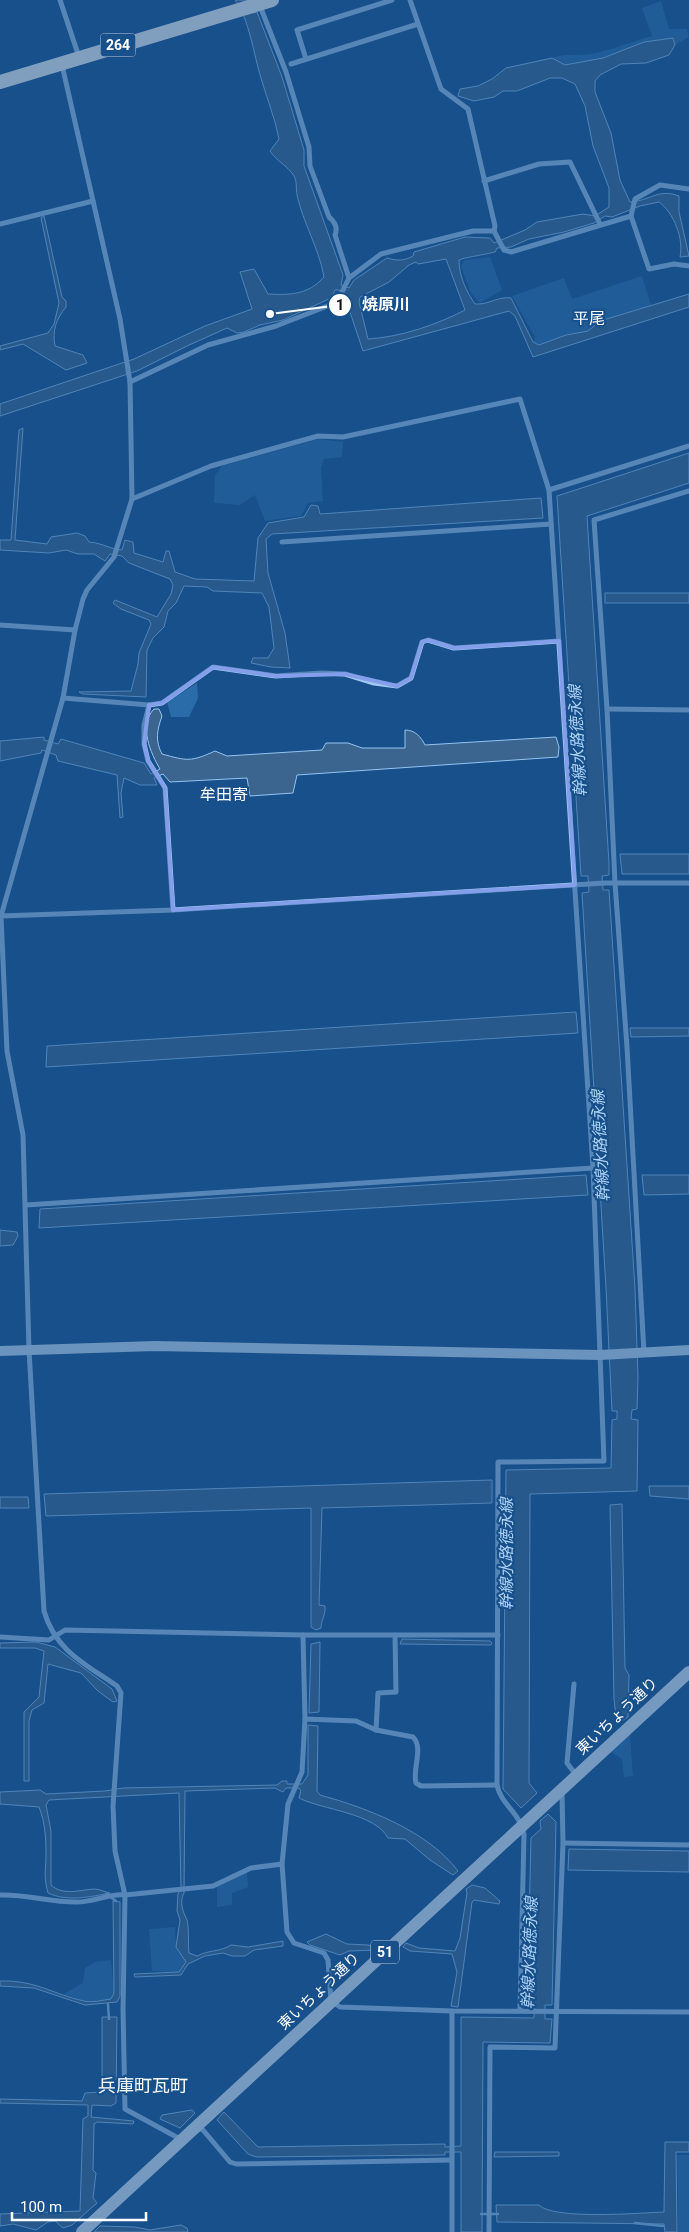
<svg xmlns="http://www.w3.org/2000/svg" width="689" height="2232" viewBox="0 0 689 2232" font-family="Roboto,'Noto Sans JP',sans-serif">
<rect width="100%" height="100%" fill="#18508b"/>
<g fill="#2a6ba9">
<path d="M661,1L669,29H687L689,37L675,45L672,38L644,42L603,58L565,65L552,58C564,53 578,56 591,54C612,50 631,42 652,36L642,8Z"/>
<polygon points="490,257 502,290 480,303 471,293 461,266 464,260"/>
<polygon points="642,276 651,305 600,321 588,331 566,335 539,345 533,342 535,337 512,296 564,278 572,299"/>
<polygon points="319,439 343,442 342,457 324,459 321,468 323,501 308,503 301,516 265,521 255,495 240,505 214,503 215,475 222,466"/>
<polygon points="197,683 198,698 189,717 171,717 167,702"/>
<polygon points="630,1734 633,1776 624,1777 622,1759 610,1751"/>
<polygon points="247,1872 248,1887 232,1893 232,1905 217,1907 217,1887"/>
<polygon points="175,1927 176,1947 186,1962 179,1972 152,1971 149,1929"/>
<polygon points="111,1960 114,1993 111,1999 86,2002 64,1994 83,1983 85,1968 95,1962"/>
<polygon points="677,2155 689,2155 689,2232 678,2232"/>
</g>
<g fill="#3b658f" stroke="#94c4f1" fill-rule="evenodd">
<path d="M235,0H248L253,13L257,12L282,77L304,150V166L343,275L341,285L349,288L354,280L387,258C397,261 404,261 413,256L414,252L465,237L490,238L494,243L525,230L537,222L583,214L595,216L609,207V188L593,146L585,106L575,84L562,78H550L517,91H503L494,97L474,101L458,96L460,89L478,86L492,79L506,68L552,58L565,65L603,58L644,42L673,38L675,45L669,55L646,63L621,64L600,75L595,81V92L611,133L620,180L630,202C650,201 658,188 679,196V212L689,256L680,257C684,239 674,213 659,202L640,206L612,217L605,216L594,223L564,232L529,239L511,247L497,248L495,252C488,254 462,258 459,260C459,276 466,291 475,304C489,305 498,296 511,298L533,342L539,345L566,335L588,331L600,321L689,294V307L533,357L515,316L509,311L363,351L346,300L347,295L338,290H335L331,298L283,320L260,325L244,332L237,333L227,328L187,346L137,371L0,416V404L134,359L205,326L252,309L240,272L254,269L268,294C290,295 308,295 324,277C319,248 303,223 297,195C296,189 297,181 294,176C287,165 276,161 270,151L279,139C275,118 267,99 261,78C254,56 249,18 235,0ZM446,259L465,310C436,325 401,337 368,339L359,302L360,297L389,282L409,265L416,262L418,264Z"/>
<path d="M44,216L62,297L66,301V307C56,319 52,331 55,346L83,355L87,363L66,370L23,344L0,350V346L48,333L54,324L59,303L41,218Z"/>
<path d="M23,428L15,540L47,544L51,537L77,533L85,536L89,542C103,543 109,549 122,550L125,540L133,542L134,553L163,562L166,551H169L175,572L195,579L254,581L258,538L268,523L304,517L311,505L318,506L320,514L541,498L543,518L272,534L266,539L268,573L285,633L290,668L271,667L251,663L253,658H268L274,648L269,607L262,593L213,591L207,587L184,586L176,603L168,611L164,627L153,638L147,650L146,697L83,694L79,692L131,691L138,664L139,653L151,624L149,620L121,609L113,603L115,600L157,617L171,594L173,585L170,579L129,563L122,556L110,554L105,561L94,554H78L66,550L49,553L0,550V540H11L19,430Z"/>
<polygon points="689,453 689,483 587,516 609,863 609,875 602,876 603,890 609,890 635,1288 638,1377 637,1409 632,1410 631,1419 638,1420 637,1491 530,1494 529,1783 537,1793 521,1808 503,1789 506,1470 611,1468 612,1420 617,1419 617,1411 612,1411 606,1288 582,893 589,892 588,876 581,876 557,496"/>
<rect x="605" y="593" width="84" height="10"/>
<path d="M154,709H159L162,716C157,730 155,741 162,754C187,761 191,762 215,751L227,756L322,750L326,743H348L362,748H405V730C415,730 421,737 425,745L556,737L559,747L558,757L297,775L293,793L250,796L247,778L170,782L163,774L154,778L157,785H140L124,778L121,793L123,817L120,818L117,775L58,761L56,755L42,750L41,753L0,761V741L44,737V740L58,744L61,739L144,763L151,774L160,769C151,754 138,725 154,709Z"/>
<polygon points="620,854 689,854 689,874 622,874"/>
<polygon points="576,1012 578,1033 46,1067 47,1046"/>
<polygon points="630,1028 689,1028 689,1036 631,1037"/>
<polygon points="586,1175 588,1195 39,1228 40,1209"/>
<polygon points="642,1175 689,1175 689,1194 644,1195"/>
<polygon points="0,1230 17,1232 18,1236 13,1245 0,1246"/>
<path d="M492,1480V1503L322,1508L319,1605L325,1606C326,1615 321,1620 321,1628L316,1630L311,1627V1508L46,1516L44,1494Z"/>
<polygon points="649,1486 689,1486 689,1499 650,1496"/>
<polygon points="0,1497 28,1497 29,1508 0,1508"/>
<polygon points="622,1504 625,1668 629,1675 628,1717 617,1724 614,1700 610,1505"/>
<polygon points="402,1639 490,1641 492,1643 491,1645 400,1644"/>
<polygon points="36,1642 55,1647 112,1689 117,1701 113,1702 98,1691 81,1673 48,1664 44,1703 32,1710 29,1721 29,1781 24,1781 24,1712 39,1697 44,1651 35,1648 0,1648 0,1643"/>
<polygon points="320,1642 319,1712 309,1713 311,1644"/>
<path d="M308,1725L318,1726L317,1791L320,1795C367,1808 428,1831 458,1871L453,1875L430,1860L405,1839L388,1838C375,1813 323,1810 299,1798L301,1790L298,1788H286L283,1792L275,1788L185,1791L184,1893C179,1902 183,1912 187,1920C189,1926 188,1945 189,1953L197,1956C208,1950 220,1952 231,1945L248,1947L283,1941V1946L254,1950L245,1956H232L223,1953L205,1956L188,1964L181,1975L135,1977L134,1974L179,1972L186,1962L176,1947L180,1920L177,1911L178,1894L181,1888L179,1793L49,1800L46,1805L51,1831V1885C63,1896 79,1890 94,1889C99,1889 105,1892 110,1893C89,1897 68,1902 48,1893C43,1874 46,1872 46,1854C46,1838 45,1822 39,1807L0,1804V1792L40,1790L46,1794L105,1791L123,1788L277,1785L282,1781H287V1784H302L308,1775Z"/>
<polygon points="548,1814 556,1822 552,2005 545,2005 545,2019 552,2019 550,2043 483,2042 482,2232 461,2232 461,2152 445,2152 445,2155 256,2157 248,2154 217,2120 224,2112 258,2147 445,2144 445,2147 461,2146 461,2017 534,2018 535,2005 527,2005 531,1838 541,1829 540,1821"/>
<polygon points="569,1849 689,1851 689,1872 568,1870"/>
<polygon points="472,1885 485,1888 500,1901 499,1904 474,1900 472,1902 458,2007 451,2006 457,1972 452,1954 410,1951 403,1947 406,1943 419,1948 455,1951 460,1938 467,1893 466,1889"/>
<path d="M113,1901L120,1902V1996L117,2002L85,2005L34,1988L0,1986V1981C36,1980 52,1994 84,2001C92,2003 103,2000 111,1999L114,1993Z"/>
<polygon points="326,1934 347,1944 368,1945 376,1948 375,1950 349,1951 340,1955 310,1945 307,1942"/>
<polygon points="102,2017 117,2017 116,2103 111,2106 92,2105 91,2117 134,2121 133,2124 97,2122 94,2124 93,2170 96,2173 93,2198 97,2203 72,2225 63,2228 55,2221 48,2222 36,2230 13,2224 0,2226 0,2214 80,2211 83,2119 88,2116 88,2105 0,2103 0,2099 82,2101 85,2093 102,2092"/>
<polygon points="192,2110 195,2113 180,2128 160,2119 162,2115"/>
<path d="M665,2142H689V2152H676L677,2232H665L664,2224L497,2222L496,2205H539C553,2220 640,2213 664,2212Z"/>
<polygon points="495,2152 559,2152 559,2156 494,2157"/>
<polygon points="181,2225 187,2228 188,2232 94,2232 100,2226 135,2227 150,2230"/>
</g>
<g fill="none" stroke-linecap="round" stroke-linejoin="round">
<g stroke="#94c4f1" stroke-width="2.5">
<polyline points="106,1894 116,1901"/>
<polyline points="108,2004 109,2019"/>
<polyline points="481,2214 498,2214"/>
<polyline points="635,2223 663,2226"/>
</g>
<g stroke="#a1c8ee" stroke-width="5">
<polyline points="60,0 79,57"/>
<polyline points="410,0 441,89 468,109 495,226 494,231"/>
<path d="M260,6L286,72L309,147L310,166L329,217C335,222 338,228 335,235L349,278"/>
<polyline points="306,59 297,30 392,0"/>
<polyline points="291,64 418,24"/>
<polyline points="62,65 120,319 130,382 132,499"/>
<polyline points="484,181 539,164 570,162 600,224"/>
<polyline points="631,216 649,269 674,264 689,266"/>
<polyline points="0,224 93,201"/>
<polyline points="130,382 208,345 276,326 330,305 341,294 349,278 381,254 473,231 494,231 504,250 511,252 631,216 635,199 660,185 689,189"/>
<polyline points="549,490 689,446"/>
<polyline points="282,542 551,524"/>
<polyline points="0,625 75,630"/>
<polyline points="63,698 149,705"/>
<polyline points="607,709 689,710"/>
<polyline points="173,910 165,788 148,761 144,744 144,725 149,705 162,703 213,667 276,676 322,673 345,674 374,683 397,686 411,678 422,642 428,640 454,648 559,641"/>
<polyline points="0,916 173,910 605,883 689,883"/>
<polyline points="26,1205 593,1168"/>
<polyline points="644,1353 627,1047 615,883 607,709 594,520 689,491"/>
<path d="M303,1635L305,1719L302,1772L288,1804L282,1864L251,1868L213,1886L125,1895L115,1851L113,1806L121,1693L117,1686C85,1664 55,1650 44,1611L29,1350L23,1135L7,1051L1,916L63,698L75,630L83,599L87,590L114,557L132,499L211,466L318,436L343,437L520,399L549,490L593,1168L604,1461L498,1462L497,1785C501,1805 519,1811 524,1834L520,2010"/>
<polyline points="0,1637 49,1640 65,1630 303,1635 498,1635"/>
<polyline points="574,1684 567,1763 576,1775"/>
<path d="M305,1719L356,1721L376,1730L413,1737C424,1748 412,1769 416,1783L421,1786L497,1785"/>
<polyline points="376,1730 378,1693 396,1692 395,1635"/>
<polyline points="563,1843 689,1845"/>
<polyline points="282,1864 287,1932 294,1943 324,1953 328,1960 331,2001 340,2007 452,2011 689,2012"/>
<path d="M0,1895C25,1894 50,1902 75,1902C92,1903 109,1893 125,1895L123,2009L125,2109L182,2140"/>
<polyline points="452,2011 452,2232"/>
<polyline points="197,2127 203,2130 230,2162 236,2164 451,2160"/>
<polyline points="489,2232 490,2047 555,2048 563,1843 562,1792"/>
</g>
<polyline stroke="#cee4fa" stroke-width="10" points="0,1351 155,1346 600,1355 689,1350"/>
<polyline stroke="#e8f2ff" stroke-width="12" points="82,2232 689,1672"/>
<polyline stroke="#fff" stroke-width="14" points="0,82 272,0"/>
</g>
<path d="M0 0H689V2232H0ZM428,640L454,648L559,641L575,885L173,910L165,788L148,761L144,744L149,705L162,703L213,667L276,676L345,674L397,686L411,678L422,642Z" fill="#18508b" fill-opacity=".55" fill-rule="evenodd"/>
<path fill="none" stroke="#839eea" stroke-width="4" stroke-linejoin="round" d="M428,640L454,648L559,641L575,885L173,910L165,788L148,761L144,744L149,705L162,703L213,667L276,676L345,674L397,686L411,678L422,642Z"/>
<g text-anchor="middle" stroke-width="4.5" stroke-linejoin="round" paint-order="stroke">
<g fill="#18508b" stroke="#bacadc" stroke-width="1">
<rect x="100.5" y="33.5" width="35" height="23" rx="4"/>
<rect x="371" y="1940.5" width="28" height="23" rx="4"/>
</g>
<g font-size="14" font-weight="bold" fill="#fff">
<text x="118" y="50">264</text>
<text x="385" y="1957">51</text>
</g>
<g font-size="15" fill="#fff" stroke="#18508b">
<text transform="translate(617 1716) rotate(-43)" y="5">東いちょう通り</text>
<text transform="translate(319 1991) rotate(-43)" y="5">東いちょう通り</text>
</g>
<g font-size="16" fill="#fff" stroke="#18508b">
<text x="589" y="324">平尾</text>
<text x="224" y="800">牟田寄</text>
</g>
<g font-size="16" font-style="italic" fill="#add2f5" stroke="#18508b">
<text transform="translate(577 741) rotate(-93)" y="6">幹線水路徳永線</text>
<text transform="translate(600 1146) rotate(-93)" y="6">幹線水路徳永線</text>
<text transform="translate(506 1554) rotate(-90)" y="6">幹線水路徳永線</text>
<text transform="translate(529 1953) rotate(-88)" y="6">幹線水路徳永線</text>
</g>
<g font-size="18" fill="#fff" stroke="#18508b">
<text x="143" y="2092">兵庫町瓦町</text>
</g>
</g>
<path fill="none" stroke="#fff" stroke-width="2" d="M270 314L340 305"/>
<g fill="#fff" stroke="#18508b" stroke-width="2">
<circle cx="270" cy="314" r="5"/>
<circle cx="340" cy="305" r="12"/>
</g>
<g font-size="15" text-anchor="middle" font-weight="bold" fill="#111">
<text x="340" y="310">1</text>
</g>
<g font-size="16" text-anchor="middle" font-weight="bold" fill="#fff" stroke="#18508b" stroke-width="4.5" stroke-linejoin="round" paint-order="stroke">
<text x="386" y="310">焼原川</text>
</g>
<path d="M12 2212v8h134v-8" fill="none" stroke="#ffffff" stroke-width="2.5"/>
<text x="20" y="2212" font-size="15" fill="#ffffff" stroke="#18508b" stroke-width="4" paint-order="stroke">100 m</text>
</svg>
